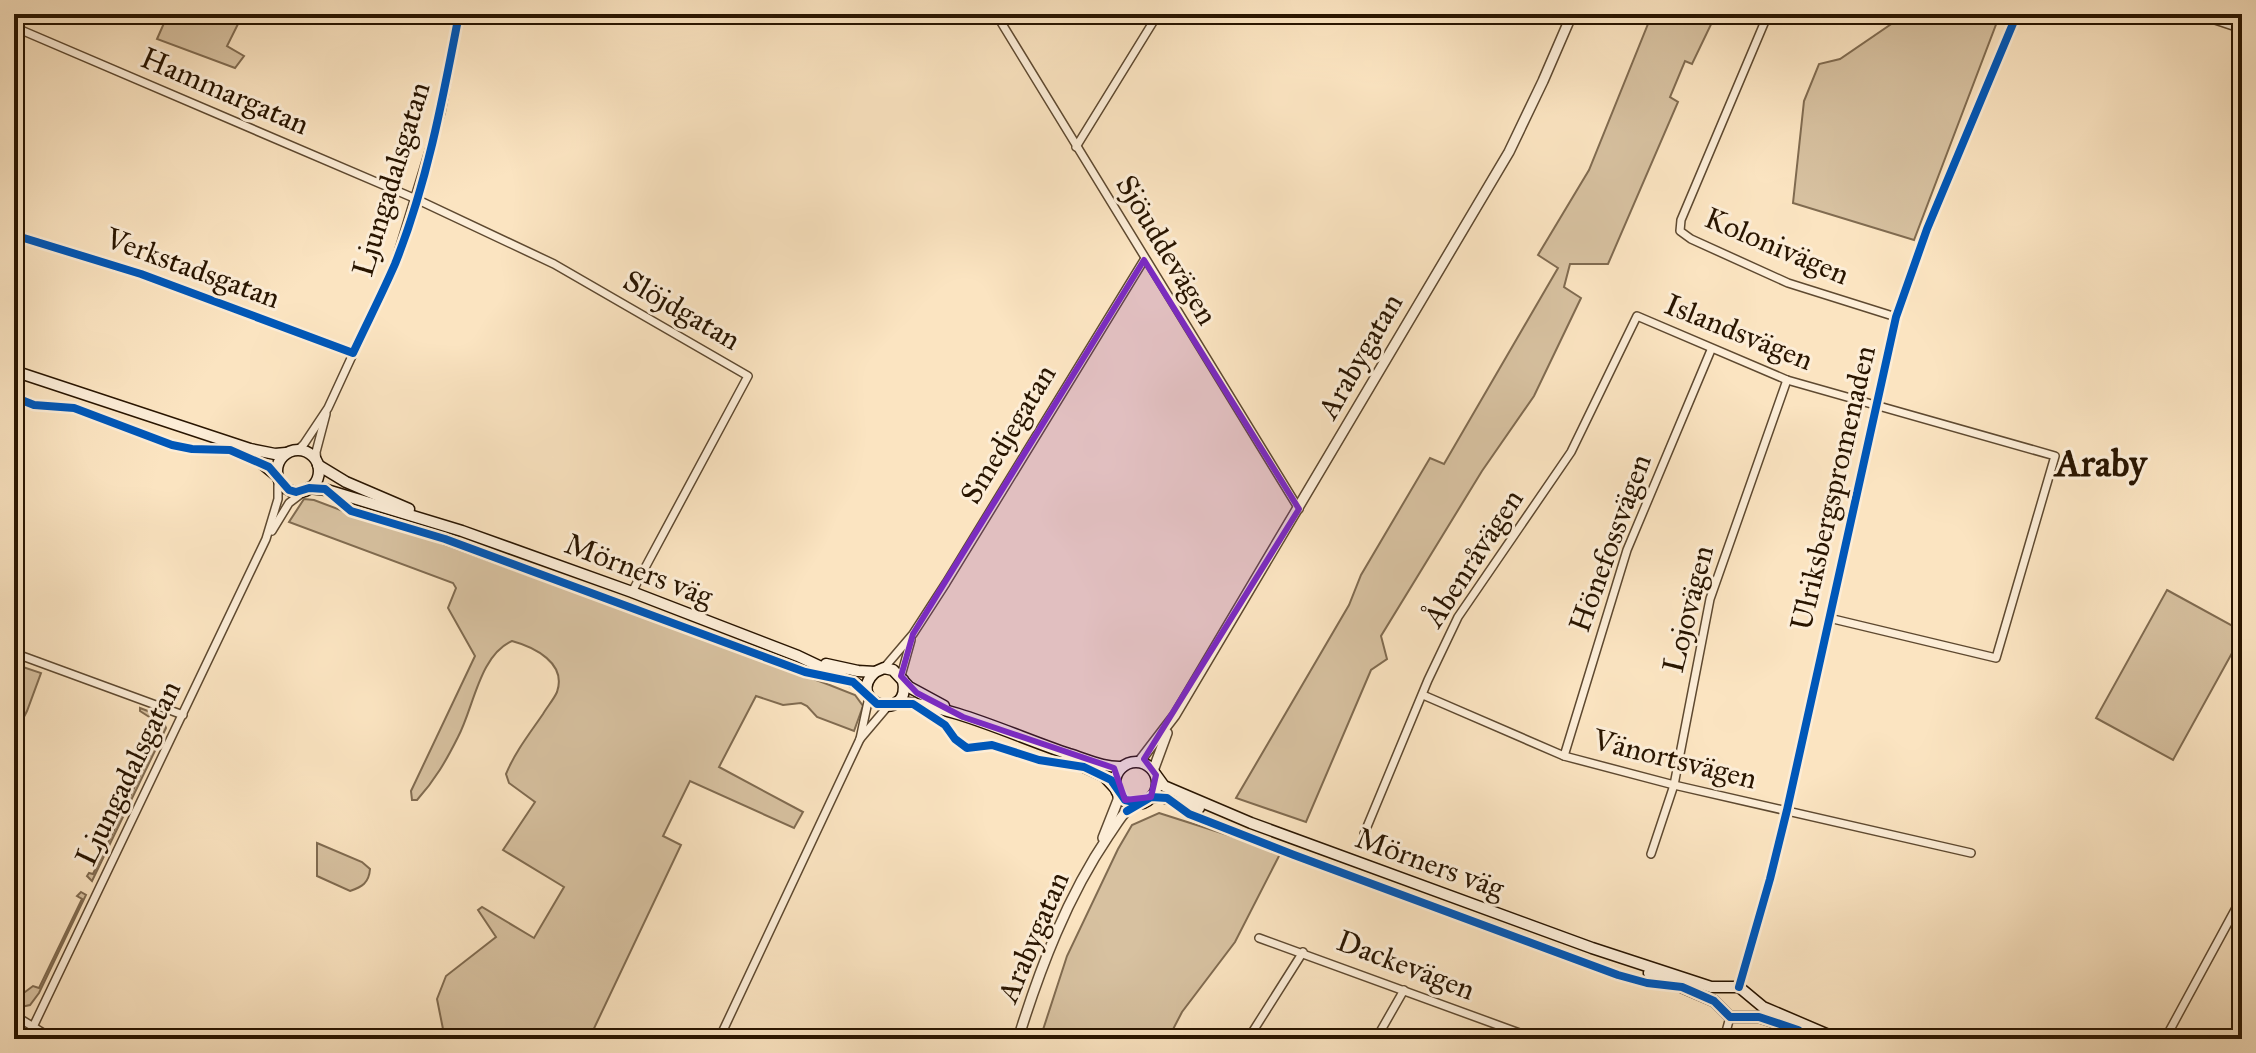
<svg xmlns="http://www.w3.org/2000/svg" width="2256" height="1053" viewBox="0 0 2256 1053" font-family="'IM FELL Great Primer',serif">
<rect width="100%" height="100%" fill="#fbe4c1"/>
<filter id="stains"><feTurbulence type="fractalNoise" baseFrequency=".0025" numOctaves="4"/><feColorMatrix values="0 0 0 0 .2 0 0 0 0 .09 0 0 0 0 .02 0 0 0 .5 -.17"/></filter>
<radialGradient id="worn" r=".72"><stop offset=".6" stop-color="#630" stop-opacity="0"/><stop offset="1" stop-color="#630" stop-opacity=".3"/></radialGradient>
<g fill="#d7c1a0" stroke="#806b50" stroke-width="2">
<polygon points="168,14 243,14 227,46 244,56 235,68 157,39"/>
<polygon points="1661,14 1716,14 1692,64 1685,61 1670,97 1678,102 1608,264 1570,264 1564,287 1581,298 1534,396 1482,471 1381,636 1387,659 1371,670 1306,822 1236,798 1349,605 1361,575 1430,458 1444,464 1558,268 1538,255 1589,170 1648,24 1659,19"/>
<polygon points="1906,14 2000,14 1914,240 1793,203 1804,101 1819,64 1840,59"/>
<path d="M304,499L314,500L359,517L435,541L827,684L855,695L863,706L854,731L817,717L807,706L801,703L783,705L756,696L719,767L803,812L794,828L690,781L663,836L681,845L589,1039H445L437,999L446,976L496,937L478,910L482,907L534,938L564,887L503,850L535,802L509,783L506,774C515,752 530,733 543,714C547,707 554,699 557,692C567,663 534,647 512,641C479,656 474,707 458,737C446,761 435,780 417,800H412L411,791L475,656L448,608L456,588L453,583L289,522Z"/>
<polygon points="2167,590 2242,631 2242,635 2173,760 2096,718"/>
<polygon points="14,664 41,673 27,711 14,736"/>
<polygon points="140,708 161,716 166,728 92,881 87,876 89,873 93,874 156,742 154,720 140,711"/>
<polygon points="1159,813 1281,852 1235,942 1182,1012 1168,1039 1040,1039 1067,956 1118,849 1132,825"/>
<path d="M317,843L362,862L370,869C369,883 362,887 350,891L317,876Z"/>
<polygon points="81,892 86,895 39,993 30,1005 21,1007 14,1004 14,991 25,992 33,986 39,988 82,899 77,896"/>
</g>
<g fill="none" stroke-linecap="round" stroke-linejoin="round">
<g stroke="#5e4930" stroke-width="10">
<g id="minor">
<polyline points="996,14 1299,509"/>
<polyline points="1768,14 1681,220 1680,231 1691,239 1788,283 1896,317"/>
<polyline points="2197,14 2242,29"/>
<polyline points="14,27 416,199 554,264 748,376 632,592"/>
<polyline points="1076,147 1158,14"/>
<polyline points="14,235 141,274 353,353"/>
<polyline points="14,421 19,422"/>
<polyline points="298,450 304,444 328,408 395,263 441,112 459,14"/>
<polyline points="317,463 316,452 326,414"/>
<polyline points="272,531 289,503 306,490"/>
<polyline points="14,653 183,715"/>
<polyline points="884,668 913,634 946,583 1144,260"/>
<polyline points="901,676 911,640"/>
<polyline points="1423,695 1564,756 1674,785 1971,853"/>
<polyline points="860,739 888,706"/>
<polyline points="1564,756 1627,550 1711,350"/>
<polyline points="1364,834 1428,680 1458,617 1571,452 1637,316 1787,380 2055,456 1996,658 1829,618"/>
<polyline points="1651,854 1674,785 1710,599 1787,380"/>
<polyline points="1259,938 1536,1039"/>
<polyline points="1739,987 1770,879 1787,810 1896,317 1927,229 2017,14"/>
<polyline points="14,1015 53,1039"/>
<polyline points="33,1027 266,539 278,499 278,479"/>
<polyline points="719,1039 860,739 869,697"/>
<polyline points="1248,1039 1303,952"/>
<polyline points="1376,1039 1404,990"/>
<polyline points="1724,1039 1730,1017"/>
<polyline points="2165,1039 2242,897"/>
</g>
</g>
<g stroke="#5e4930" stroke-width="12">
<g id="tertiary">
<polyline points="1139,762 1175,715 1509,152 1543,81 1572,14"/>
<polyline points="1153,771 1167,733"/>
<polyline points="1103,838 1118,800 1118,792"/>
<path d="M1018,1039C1040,968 1067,897 1109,835C1117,824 1124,809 1138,803"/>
</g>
</g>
<g stroke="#291500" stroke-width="13">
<g id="secondary">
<polyline points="14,371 250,449 275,454 286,453"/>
<polyline points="222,446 260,462 277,476"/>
<circle cx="298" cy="471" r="21"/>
<polyline points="318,465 346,482 409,509"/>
<polyline points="309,488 327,490 462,531 632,592 798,656 857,684 868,695"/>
<polyline points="826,664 858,671 875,672 884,668 893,670 909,687 944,706"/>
<path d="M875,672C843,703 912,725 903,680"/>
<path d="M897,702C950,704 1017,737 1069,754C1086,759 1104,768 1122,767"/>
<polyline points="1067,759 1104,776 1116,789"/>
<circle cx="1136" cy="783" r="21"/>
<polyline points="1156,775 1164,786 1251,823 1592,948 1711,987 1739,987 1763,1007 1838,1039"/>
<polyline points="1151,797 1162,797 1199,808"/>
<polyline points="1649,973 1714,1001 1730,1017 1759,1017 1813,1035"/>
</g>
</g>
<use href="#minor" stroke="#fcedd7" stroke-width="7"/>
<use href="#tertiary" stroke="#fcedd7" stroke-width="9"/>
<use href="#secondary" stroke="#fcedd7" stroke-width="10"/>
<g stroke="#fcedd7" stroke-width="13">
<g id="cycleway">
<path d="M14,235L141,274L353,353C367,323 382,294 395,264C427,184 443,98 459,14"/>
<polyline points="14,397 34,405 74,408 172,445 192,449 230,450 269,467 289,490 296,492 309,488 325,489 351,511 445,539 805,672 853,682 877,704 913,704 945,725 955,739 967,748 992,745 1039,760 1084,767 1111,780 1125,800 1138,803"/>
<polyline points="1127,811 1151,797 1167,798 1189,814 1294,855 1618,975 1647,983 1682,987 1714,1001 1730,1017 1759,1017 1798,1030 1810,1039"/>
<polyline points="1739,987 1770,879 1787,810 1896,317 1927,229 2017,14"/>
</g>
</g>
<use href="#cycleway" stroke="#0057b8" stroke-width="8"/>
</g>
<path fill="#7b2cbf" fill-opacity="0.2" stroke="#7b2cbf" stroke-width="6" stroke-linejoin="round" d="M1144,260L1299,509L1144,759L1156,775L1151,797L1125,800L1114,768L963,717L917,693L901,676L913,634Z"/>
<g text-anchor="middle" stroke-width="6" stroke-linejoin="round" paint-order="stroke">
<g font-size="30" fill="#291500" stroke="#fcedd7">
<text transform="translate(225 91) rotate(23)" y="10">Hammargatan</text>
<text transform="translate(391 179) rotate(-73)" y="10">Ljungadalsgatan</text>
<text transform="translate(1777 246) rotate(23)" y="10">Kolonivägen</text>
<text transform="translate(1167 250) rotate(59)" y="10">Sjöuddevägen</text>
<text transform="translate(193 268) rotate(20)" y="10">Verkstadsgatan</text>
<text transform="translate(682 310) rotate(30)" y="10">Slöjdgatan</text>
<text transform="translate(1739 332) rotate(22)" y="10">Islandsvägen</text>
<text transform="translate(1360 356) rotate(-60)" y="10">Arabygatan</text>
<text transform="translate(1008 434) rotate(-59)" y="10">Smedjegatan</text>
<text transform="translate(1833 488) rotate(-77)" y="10">Ulriksbergspromenaden</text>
<text transform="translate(1610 543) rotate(-70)" y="10">Hönefossvägen</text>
<text transform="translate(1473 558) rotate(-57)" y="10">Åbenråvägen</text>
<text transform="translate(639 570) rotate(21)" y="10">Mörners väg</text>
<text transform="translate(1688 609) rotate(-76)" y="10">Lojovägen</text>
<text transform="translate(1675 759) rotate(14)" y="10">Vänortsvägen</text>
<text transform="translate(128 773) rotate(-64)" y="10">Ljungadalsgatan</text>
<text transform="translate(1430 863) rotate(20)" y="10">Mörners väg</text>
<text transform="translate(1033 937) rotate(-67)" y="10">Arabygatan</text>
<text transform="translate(1406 965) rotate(21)" y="10">Dackevägen</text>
</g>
<g font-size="38" font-weight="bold" fill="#291500" stroke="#fcedd7">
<text x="2101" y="476">Araby</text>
</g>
</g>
<rect width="2256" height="1053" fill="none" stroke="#fbe4c1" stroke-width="48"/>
<rect x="16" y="16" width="2224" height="1021" fill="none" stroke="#291500" stroke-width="4"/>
<rect x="24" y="24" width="2208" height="1005" fill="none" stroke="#291500" stroke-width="2"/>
<rect width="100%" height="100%" filter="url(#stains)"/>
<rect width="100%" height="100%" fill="url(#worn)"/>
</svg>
